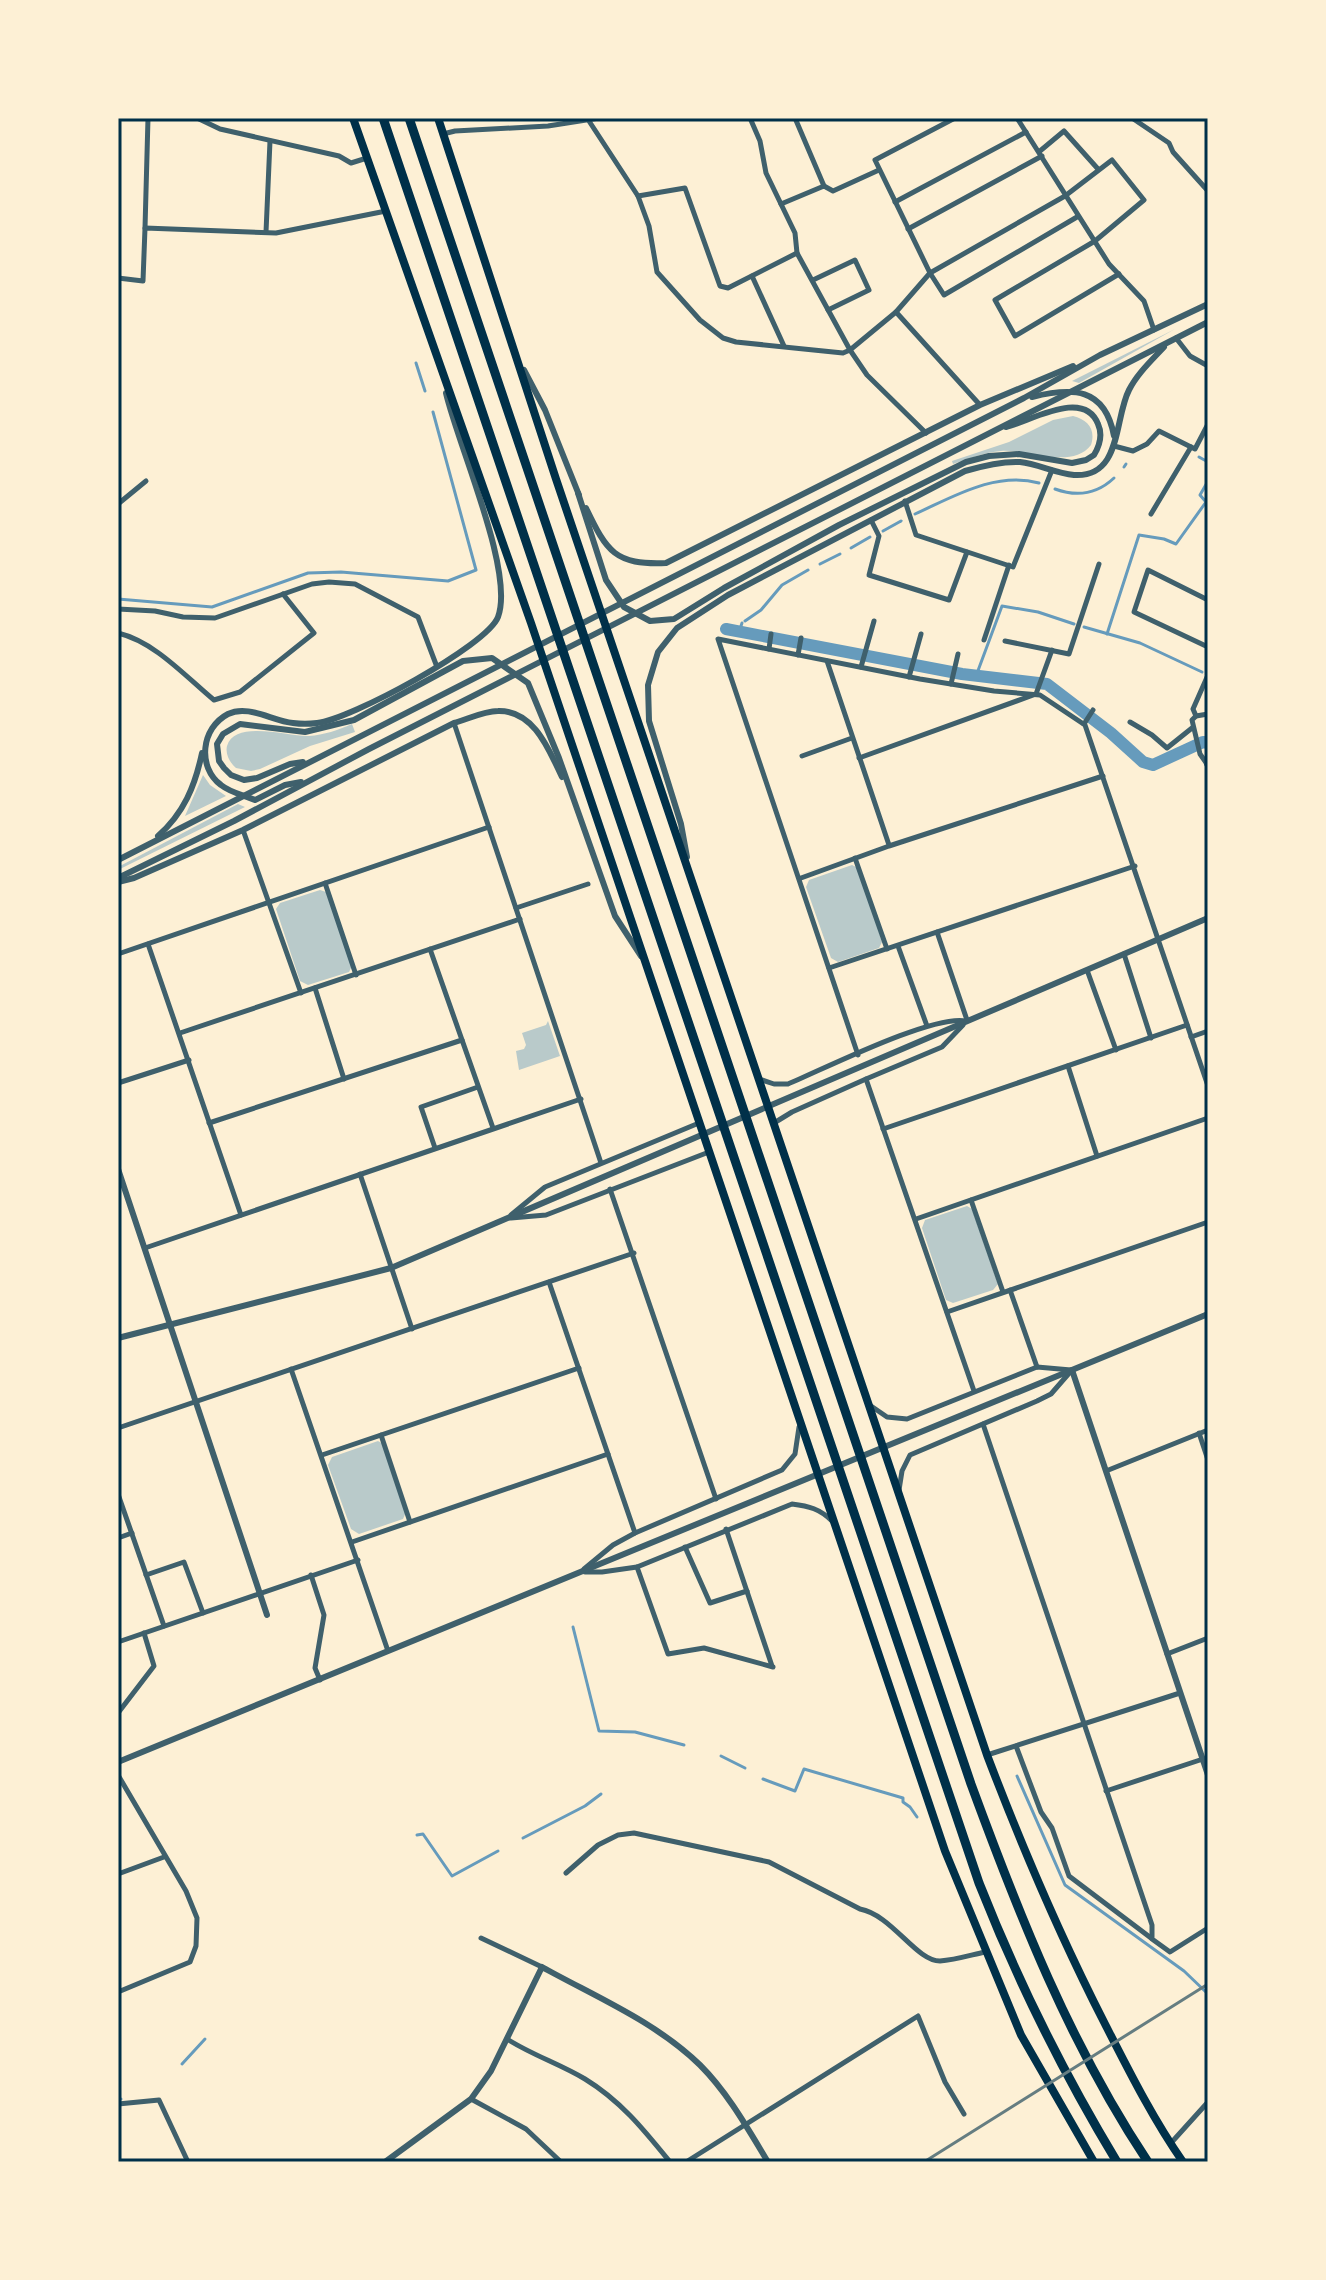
<svg xmlns="http://www.w3.org/2000/svg" width="1326" height="2280" viewBox="0 0 1326 2280" font-family="'Public Sans',sans-serif">
<rect width="100%" height="100%" fill="#fdf0d5"/>
<g fill="#b9caca">
<polygon points="1175,329 1079,383 1072,381"/>
<path d="M1073,416C1088,420 1096,429 1091,445C1072,470 1028,449 1001,451C985,452 969,459 953,464L952,461L1009,442L1053,420Z"/>
<path d="M352,724L355,732L310,746L260,769L251,771L236,768C230,763 225,754 227,746C235,719 290,737 309,736C324,735 338,730 352,724Z"/>
<polygon points="203,775 210,785 226,796 185,816"/>
<polygon points="238,804 245,807 118,870 118,867"/>
<polygon points="852,865 858,868 882,942 879,948 838,962 831,958 806,887 809,880"/>
<polygon points="320,890 326,892 352,966 349,972 308,985 300,981 276,909 280,903"/>
<polygon points="548,1021 560,1056 519,1070 516,1051 524,1049 526,1045 522,1033 546,1025"/>
<polygon points="967,1206 972,1209 998,1284 993,1290 953,1303 946,1300 922,1228 925,1220"/>
<polygon points="378,1441 383,1444 406,1512 403,1519 359,1534 351,1529 328,1465 332,1457"/>
</g>
<g fill="none" stroke-linecap="round" stroke-linejoin="round">
<g stroke="#669bbc" stroke-width="3">
<polyline points="416,363 425,391"/>
<polyline points="1199,457 1208,462"/>
<polyline points="1124,467 1126,464"/>
<path d="M1055,489C1077,497 1097,494 1114,478"/>
<path d="M915,514C953,497 995,471 1039,483"/>
<polyline points="883,531 901,521"/>
<polyline points="851,548 870,537"/>
<polyline points="820,564 840,554"/>
<polyline points="118,599 212,607 308,573 341,572 448,581 476,570 433,412"/>
<polyline points="745,621 761,610 782,585 808,570"/>
<polyline points="1084,627 1140,643 1202,672"/>
<polyline points="739,632 742,623"/>
<polyline points="1107,634 1139,535 1164,539 1176,544 1206,502 1200,495 1208,481"/>
<polyline points="976,676 1002,606 1038,612 1074,624"/>
<polyline points="573,1627 599,1731 635,1732 684,1745"/>
<polyline points="721,1756 745,1768"/>
<polyline points="1017,1776 1065,1885 1184,1971 1208,1994"/>
<polyline points="763,1779 795,1791 804,1769 903,1798 903,1802 910,1807 917,1817"/>
<polyline points="417,1835 423,1834 452,1876 498,1851"/>
<polyline points="523,1838 585,1806 601,1794"/>
<polyline points="182,2064 205,2039"/>
<polyline points="118,2099 121,2099"/>
</g>
<polyline stroke="#669bbc" stroke-width="12" points="726,629 962,674 1047,684 1111,733 1143,762 1153,765 1203,742 1208,743"/>
<g stroke="#3f606c" stroke-width="5">
<polyline points="197,118 220,129 339,156 351,163 367,158"/>
<polyline points="750,118 760,141 766,173 795,233 797,253 850,350 896,312"/>
<polyline points="795,118 824,186"/>
<polyline points="955,118 875,160 930,273 944,295 1077,217"/>
<polyline points="1017,118 1109,264 1144,301 1154,330"/>
<polyline points="1132,118 1169,143 1173,152 1208,191"/>
<polyline points="589,121 638,196 649,226 657,272 700,320 723,338 736,342 843,353 850,350 867,375 926,433"/>
<polyline points="443,134 455,131 548,126 599,118"/>
<polyline points="1040,151 1064,131 1098,169"/>
<polyline points="638,196 685,188 720,286 728,288 797,253"/>
<polyline points="895,202 1026,132"/>
<polyline points="781,204 824,186 833,191 879,170"/>
<polyline points="145,228 148,118"/>
<polyline points="908,229 1042,156"/>
<polyline points="266,232 270,141"/>
<polyline points="752,276 784,346"/>
<polyline points="118,278 143,281 145,228 276,233 386,211"/>
<polyline points="813,280 855,260 869,290 828,310"/>
<polyline points="1176,338 1190,356 1208,366"/>
<polyline points="980,405 896,312 930,273 1065,196 1112,160 1144,200 1095,241 995,300 1015,336 1119,274"/>
<polyline points="1114,446 1133,451 1147,444 1159,431 1195,449 1208,424"/>
<polyline points="905,501 916,535 1013,567 1052,470"/>
<polyline points="118,504 146,481"/>
<polyline points="1151,514 1191,447"/>
<polyline points="871,520 879,536 869,575 949,600 967,552"/>
<polyline points="1208,600 1148,570 1134,612 1208,647"/>
<polyline points="118,609 155,611 183,617 215,618 312,584 329,582 355,584 418,617 437,667"/>
<path d="M118,633C155,642 185,676 214,700L240,692L314,633L283,594"/>
<polyline points="984,640 1009,565"/>
<polyline points="1005,641 1069,654 1099,564"/>
<polyline points="769,649 771,634"/>
<polyline points="798,655 801,638"/>
<polyline points="827,661 889,845"/>
<polyline points="861,667 874,621"/>
<polyline points="909,677 921,634"/>
<polyline points="951,684 958,654"/>
<polyline points="1196,716 1208,714"/>
<polyline points="1130,722 1152,735 1167,748 1192,728"/>
<polyline points="454,723 601,1163"/>
<polyline points="1084,724 1093,710"/>
<polyline points="802,756 852,738"/>
<polyline points="859,758 1036,694 1052,650"/>
<polyline points="1207,764 1200,754 1192,720 1196,716 1193,709 1208,675"/>
<polyline points="243,830 301,993"/>
<polyline points="855,858 887,949"/>
<polyline points="801,878 889,846 1103,776"/>
<polyline points="325,883 356,975"/>
<polyline points="516,908 588,884"/>
<polyline points="937,932 967,1020"/>
<polyline points="148,944 241,1215"/>
<polyline points="898,946 927,1026"/>
<polyline points="430,949 493,1128"/>
<polyline points="118,954 489,827"/>
<polyline points="1124,954 1151,1038"/>
<polyline points="829,968 1135,866"/>
<polyline points="1087,970 1116,1050"/>
<polyline points="315,988 344,1079"/>
<polyline points="963,1025 942,1047 866,1079 974,1391"/>
<polyline points="180,1033 520,919"/>
<polyline points="1191,1037 1208,1031"/>
<polyline points="858,1055 718,639 920,679 994,691 1040,695 1085,725 1208,1086"/>
<polyline points="1068,1066 1097,1156"/>
<path d="M759,1079L774,1084H788C824,1069 933,1014 966,1021"/>
<polyline points="118,1083 189,1060"/>
<polyline points="209,1123 462,1040"/>
<polyline points="774,1123 792,1112 866,1079"/>
<polyline points="883,1129 1187,1025"/>
<polyline points="435,1148 421,1107 478,1087"/>
<polyline points="360,1174 412,1329"/>
<polyline points="610,1189 716,1499"/>
<polyline points="971,1200 1003,1292"/>
<polyline points="511,1215 545,1187 699,1123"/>
<polyline points="511,1218 546,1215 709,1152"/>
<polyline points="916,1219 1208,1118"/>
<polyline points="145,1248 581,1099"/>
<polyline points="549,1282 635,1533"/>
<polyline points="1010,1290 1037,1367"/>
<polyline points="947,1312 1208,1222"/>
<polyline points="291,1369 388,1651"/>
<polyline points="871,1406 887,1417 907,1419 1037,1367 1071,1370"/>
<polyline points="983,1424 1152,1925 1152,1939 1170,1952 1208,1928"/>
<polyline points="118,1428 634,1253"/>
<polyline points="1199,1433 1208,1460"/>
<polyline points="381,1435 410,1522"/>
<polyline points="322,1455 579,1368"/>
<polyline points="1106,1471 1208,1430"/>
<polyline points="899,1490 902,1471 910,1455 1037,1401 1051,1394 1071,1371"/>
<polyline points="118,1494 164,1626"/>
<polyline points="726,1529 772,1666"/>
<polyline points="118,1538 132,1533"/>
<polyline points="352,1542 608,1454"/>
<polyline points="685,1547 710,1603 747,1591"/>
<polyline points="637,1567 668,1654 704,1648 773,1667"/>
<polyline points="584,1569 613,1545 635,1533 782,1470 795,1454 799,1427"/>
<path d="M585,1572H602L637,1567L792,1504C809,1506 820,1509 832,1521"/>
<polyline points="146,1575 184,1562 203,1613"/>
<polyline points="311,1575 324,1615 315,1668 320,1680"/>
<polyline points="118,1642 358,1560"/>
<polyline points="1167,1654 1208,1638"/>
<polyline points="118,1713 154,1666 144,1633"/>
<polyline points="1016,1746 1041,1812 1052,1828 1069,1876 1151,1938"/>
<polyline points="987,1755 1180,1693"/>
<polyline points="118,1775 186,1891 197,1918 196,1946 190,1962 118,1992"/>
<polyline points="1106,1791 1203,1759"/>
<path d="M566,1873L598,1845L618,1835L634,1833L769,1862L860,1909C892,1915 916,1961 940,1961C955,1960 971,1955 985,1952"/>
<polyline points="118,1874 164,1857"/>
<polyline points="481,1938 542,1967"/>
<path d="M507,2039C532,2055 560,2064 585,2079C621,2101 644,2130 670,2162"/>
<polyline points="471,2099 526,2129 561,2162"/>
<polyline points="118,2104 159,2100 188,2162"/>
<polyline points="1171,2143 1208,2102"/>
<polyline points="686,2162 918,2016 945,2082 964,2114"/>
</g>
<g stroke="#3f606c" stroke-width="6">
<polyline points="524,370 545,410 579,495"/>
<path d="M1032,397C1072,387 1105,387 1114,436"/>
<path d="M578,493L606,580L624,607L650,621L674,619L724,588L839,525L966,462L989,456L1019,454L1072,463L1086,460L1094,455C1100,445 1103,435 1098,424C1084,388 1031,421 1006,427"/>
<path d="M586,508C607,552 615,565 666,563L980,405L1073,366"/>
<polyline points="303,762 290,764 257,778 244,780 231,775 224,768 219,761 217,744 223,734 240,724 305,732 354,720 463,661 492,658 528,683 559,758 615,916 641,956"/>
<polyline points="1207,764 1208,766"/>
<path d="M301,782L285,785L255,800C244,795 231,793 221,785C197,767 201,728 228,714C248,704 272,721 293,723C300,724 310,724 317,723C349,720 487,646 498,617C515,572 458,445 446,393"/>
<path d="M158,836C184,813 195,786 202,753"/>
<path d="M687,857L681,824L649,721L648,685L658,652L677,628L728,595L965,471C982,466 1001,461 1020,462C1038,464 1055,473 1074,475C1122,478 1114,419 1129,390C1137,374 1151,361 1164,347"/>
<polyline points="118,860 1024,398 1100,355 1208,304"/>
<polyline points="118,878 234,821 369,749 1208,322"/>
<path d="M118,882L134,878L243,830L454,723C468,719 484,711 498,711C534,710 549,750 562,777"/>
<polyline points="118,1169 267,1615"/>
<polyline points="118,1338 391,1268 1208,918"/>
<polyline points="1072,1370 1208,1775"/>
<polyline points="118,1762 1208,1314"/>
<path d="M385,2162L471,2099L491,2071L542,1967C596,1997 656,2022 700,2065C728,2093 748,2129 768,2162"/>
</g>
<g stroke="#003049" stroke-width="8">
<polyline points="353,118 531,623 945,1851 1021,2035 1094,2162"/>
<path d="M438,118L556,479L987,1755C1022,1847 1060,1936 1105,2024C1129,2071 1153,2119 1183,2162"/>
</g>
<g stroke="#003049" stroke-width="9">
<path d="M383,118L979,1883C1018,1982 1062,2071 1117,2162"/>
<path d="M409,118L971,1784C1019,1915 1070,2045 1148,2162"/>
</g>
<polyline stroke="#657d81" stroke-width="3" points="924,2162 1208,1984"/>
</g>
<rect width="1326" height="2280" fill="none" stroke="#fdf0d5" stroke-width="240"/>
<rect x="120" y="120" width="1086" height="2040" fill="none" stroke="#003049" stroke-width="3"/>
</svg>
